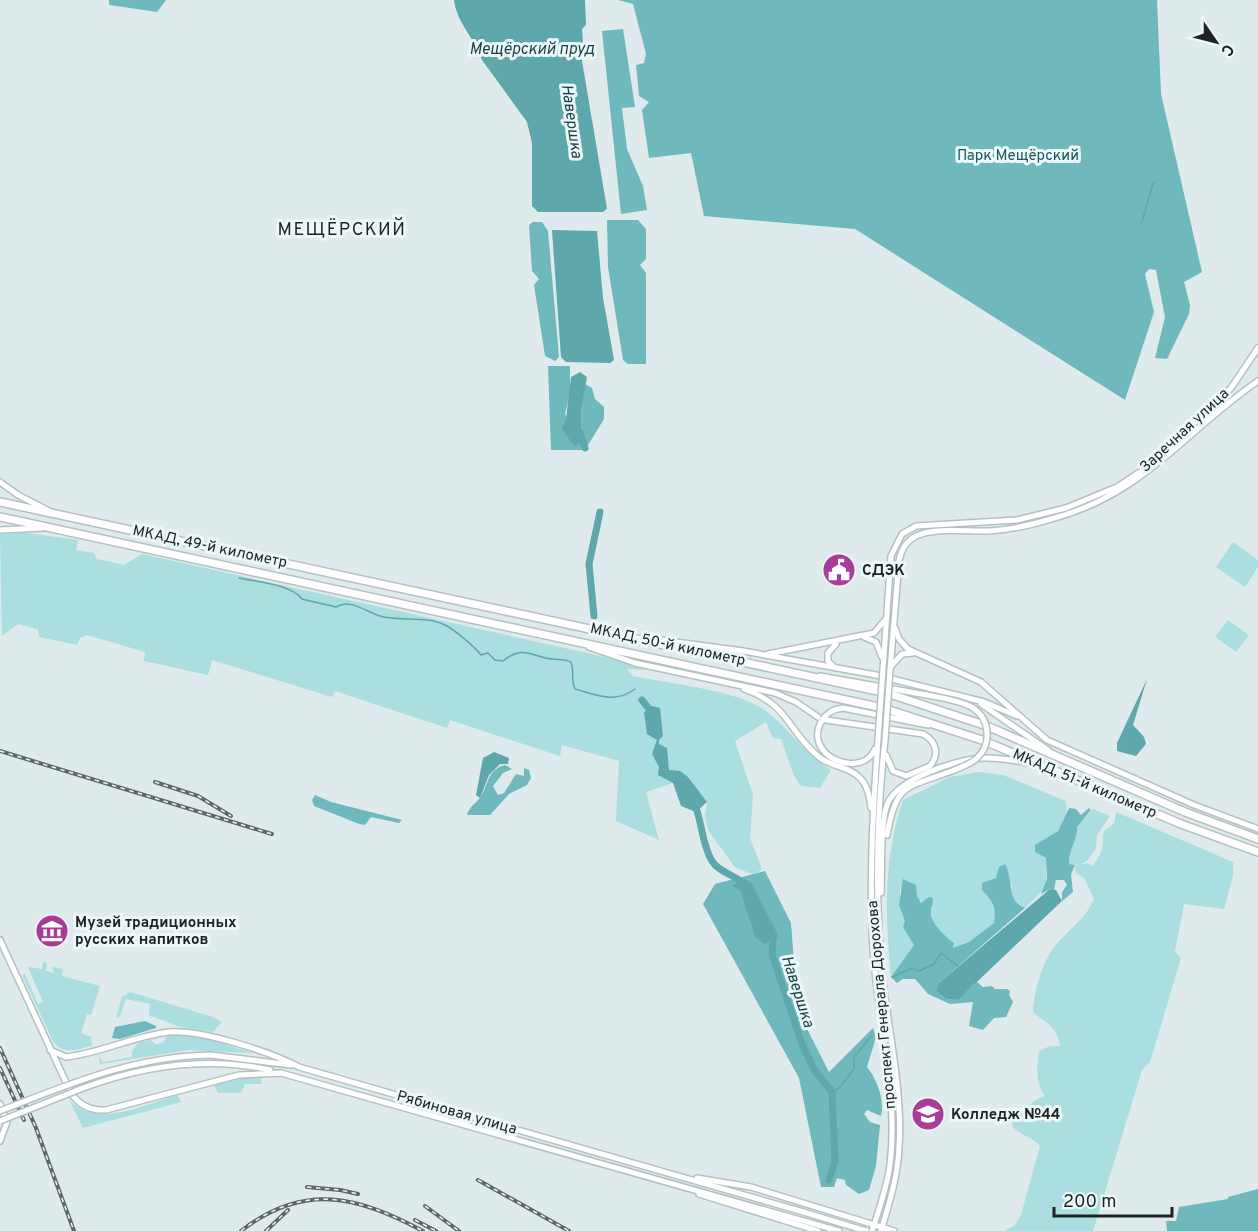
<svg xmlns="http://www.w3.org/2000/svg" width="1258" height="1231" viewBox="0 0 1258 1231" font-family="Overpass,sans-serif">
<rect width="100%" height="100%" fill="#deeaeb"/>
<g fill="#aadee0">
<path d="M13,531L78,540L76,550L94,553L97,559L124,565L142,554L614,659L650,670L627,669L633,676C669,684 739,690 766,711C789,729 805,754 831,770L820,788L801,786L794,776L781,739L773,738L766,722L735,741L753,795L750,838L762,869L754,875L735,867L709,832L705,817L707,802L688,777L669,770L667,748L659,744V740L652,754L673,783L646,792L659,840L616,821L619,761L562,745L560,756L450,720L447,728L335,691L332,697L212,660L208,675L144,661L145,652L87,635L80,638L77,645L39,637L38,629L18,624L2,636L0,532Z"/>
<polygon points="1233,542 1258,560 1258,567 1245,587 1216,567"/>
<polygon points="1228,620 1249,635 1236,652 1215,637"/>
<path d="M979,772L1003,775L1066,801C1070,824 1051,838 1035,852L1046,858V887L1025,908L1018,905L1011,895L1012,885L996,878L991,881L993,907L996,912L994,923L969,942L952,949L951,941C940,932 927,922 933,907C920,903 912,894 900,889V905L914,945L891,977C885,915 883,859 903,800L950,777Z"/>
<path d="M1093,809L1110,816L1097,835L1096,848L1087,861L1077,866L1086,863L1093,866C1096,861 1101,854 1102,848C1105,834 1098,833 1114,824L1116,812L1233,862V876L1224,909L1184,904L1175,951L1181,958L1150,1062L1142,1070L1093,1231H1004L1015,1225L1021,1215L1040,1146C1031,1136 1021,1136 1012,1126L1015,1114C1027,1109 1032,1100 1045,1096C1035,1081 1037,1069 1039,1051L1050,1046H1060C1058,1027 1047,1024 1033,1012C1034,992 1042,962 1055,946C1069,929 1085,920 1094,899L1084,878L1076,873L1074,866L1077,865L1069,864C1068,851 1077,840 1077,827Z"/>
<path d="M43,962L47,963L46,971L54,973L52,967L63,969L62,976L100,986L91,1015L87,1014L81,1033L91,1037L92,1046C78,1049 62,1056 53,1041L22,975L25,974L38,1004L43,1002L28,967L42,969Z"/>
<polygon points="130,992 213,1017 222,1022 213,1032 180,1027 149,1015 150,1004 126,999 120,1016 116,1018 122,997"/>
<polygon points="178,1035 208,1039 253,1053 189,1050 100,1064 99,1056 103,1062 132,1057 132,1051 138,1043 151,1040 155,1044 163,1043 167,1036"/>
<polygon points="260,1076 262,1084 245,1084 241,1093 218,1093 214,1085 241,1077"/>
<path d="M177,1095L181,1102L83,1128L69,1100C98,1129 144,1105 177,1095Z"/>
</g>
<g fill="#6fb9bc">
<polygon points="109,0 166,0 157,12 109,5"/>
<polygon points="618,0 1157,0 1161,94 1202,272 1184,282 1190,305 1189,314 1167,359 1155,358 1165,317 1156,270 1149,269 1145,274 1154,312 1125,400 855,229 704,216 691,153 649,158 642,110 649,102 639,96 636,65 644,63 646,54 633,4"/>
<polygon points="623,29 635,107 622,108 627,149 643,186 647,210 621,214 602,31"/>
<polygon points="607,220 638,220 646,229 646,259 640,265 646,273 646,364 628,364 623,360 608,267"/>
<polygon points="533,222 542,222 548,231 559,357 555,361 545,356 534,285 539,279 532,271 529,225"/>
<polygon points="548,366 570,366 570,393 565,414 582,442 581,411 585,384 592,388 595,399 604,407 604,419 585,450 551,450"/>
<path d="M505,765L512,769L503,773L493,786L498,795L504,793L516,774L524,776V768L529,770L531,778L527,785L509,794L490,815H467C469,807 474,805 479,799C489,786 486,770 505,765Z"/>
<polygon points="315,795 331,802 402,820 399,823 371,817 365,825 359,824 314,806 312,800"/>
<path d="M1069,808L1076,809L1081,815L1089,808L1091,810L1077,827C1078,839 1068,851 1069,864L1075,865L1071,874L1073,892L1062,901V892L1067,885L1064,880H1056L1054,890L1050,889L1041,894L1047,879L1046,858L1035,852V845L1058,831Z"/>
<path d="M1005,864C1014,880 1006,901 1025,908L940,982L941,996C955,1006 966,992 977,982L983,987L992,986L995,989H1007L1010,991L1009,995L1013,1002L1006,1017L994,1018L983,1030L969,1026L973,1002L950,1004L928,994L915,979H903L897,983L891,977L914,945L903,927L905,921L899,905L903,879L916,885L917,896L921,903L929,897L933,898C933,904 931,908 931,913C930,923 947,938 954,943L953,948L969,942L994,923C997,907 992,900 982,890V883L996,878L999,867Z"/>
<path d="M765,871L791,923L794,962L790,968L795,1005L829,1072L873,1028L876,1037L867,1067C877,1079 885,1101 881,1116L867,1110L864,1114L870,1122L880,1125L876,1166L869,1190L859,1194L846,1185L845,1180L837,1178L834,1187H821L799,1078L703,904L715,884Z"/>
<polygon points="145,1021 156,1026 156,1028 120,1039 112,1038 115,1027"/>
<polygon points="1258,1189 1258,1231 1167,1231 1166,1221 1176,1221 1179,1207 1228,1199 1228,1197"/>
</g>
<g fill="#5ea7ab">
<path d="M454,0H585L586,25L582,29L583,45L580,49L605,197L607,209L603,212H538L532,206V143L527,122L482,60C475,38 457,24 454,0Z"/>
<polygon points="552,230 597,231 603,298 614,360 610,363 566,362 561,357"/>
<polygon points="580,372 587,377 581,411 582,442 574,446 562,429 566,419 571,377"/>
<polygon points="1147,679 1133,725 1144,737 1146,744 1136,756 1117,751 1117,743"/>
<polygon points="652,706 660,708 663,736 659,740 659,744 667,748 669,770 680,771 688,777 707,802 696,812 681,806 673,783 658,775 659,767 652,754 657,740 647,734 644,712"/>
<polygon points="494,752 509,758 508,764 500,764 489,775 480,798 476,795 483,758"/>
<polygon points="745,879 752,884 776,931 778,937 765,944 756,938 740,890 732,886"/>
<path d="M1050,889L1056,890L1062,901L959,999C948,1000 943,1000 937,990L940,982Z"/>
</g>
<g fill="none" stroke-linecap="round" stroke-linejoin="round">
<g stroke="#5ea7ab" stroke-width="1.5">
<polyline points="1142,222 1153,183"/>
<path d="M239,578C257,582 291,584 302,599L336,607C350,598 366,612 380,616C400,622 426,615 445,625C455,630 475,647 481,655L488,653L495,660L503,661C523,644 533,657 552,659C559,660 564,659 571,662C575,672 570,679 575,689C597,695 615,704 635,689"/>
<polyline points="892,977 912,968 919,971 934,964 941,953 958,966"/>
<polyline points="832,1092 839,1088 854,1069 854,1057 871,1036"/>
</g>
<g stroke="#5ea7ab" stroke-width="7">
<polyline points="580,433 585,448"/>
<polyline points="594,616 589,564 600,512"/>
<polyline points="642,700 653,714"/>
<path d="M695,805C702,822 702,845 712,861C719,873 737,875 747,886"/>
<polyline points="770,934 773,939 772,955 802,1044 815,1071 832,1092 835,1161 829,1180"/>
</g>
<g stroke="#b5c1c1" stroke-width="8">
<g id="secondary">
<polyline points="0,482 18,495 49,511"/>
<polyline points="0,530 43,528"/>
<polyline points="895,628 899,639 908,649 981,682 1047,740 1194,805 1258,829"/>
<polyline points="864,637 876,642 882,657"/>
<polyline points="646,638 743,651 876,675 984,702 1017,716"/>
<polyline points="589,647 635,663 775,693 796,702 818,717"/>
<polyline points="768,654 874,633 885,620"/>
<polyline points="892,665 902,654 913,653"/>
<polyline points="834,667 828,661 828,653 836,644"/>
<polyline points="883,669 891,556 902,534 916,526 1017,520 1066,508 1117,487 1146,468 1231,388 1258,348"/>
<path d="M890,670L899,561C901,550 906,541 916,536C936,527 967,532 989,531C1010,530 1031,525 1051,519C1143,495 1184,432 1258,381"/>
<polyline points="820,676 927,695"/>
<path d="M744,689C790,705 788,732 819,757C831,767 849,766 860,778C868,786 870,797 871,808"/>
<polyline points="981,704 1048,750"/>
<path d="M826,720L923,734C936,741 940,754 930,766L906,776L893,771L886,755"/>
<path d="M875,749C866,770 835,766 823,750C810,733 822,710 843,708L928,725"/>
<path d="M887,835C896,783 906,788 952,771"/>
<path d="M881,893C882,870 880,825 887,805C896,779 957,759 983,758C1000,757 1017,761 1034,764"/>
<path d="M0,940L71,1093C79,1105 91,1111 106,1110L239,1075L281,1073L839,1231"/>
<path d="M50,1050L66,1057C101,1053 134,1036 169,1032C200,1029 271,1052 299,1067L800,1211"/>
<polyline points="211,1055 291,1065"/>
<path d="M83,1088C142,1066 207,1056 270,1070"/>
<polyline points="0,1104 7,1122 0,1141"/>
<polyline points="697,1178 751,1187 894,1231"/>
<polyline points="699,1194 818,1231"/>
<path d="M872,1231C879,1210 887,1187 890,1165C899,1094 877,1019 873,948C869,878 873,809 878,739"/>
<path d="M881,1231C889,1204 898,1176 899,1147C903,1086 886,1023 881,962C875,888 877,813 885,740"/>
</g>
</g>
<g stroke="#b5c1c1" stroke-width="10">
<g id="highway">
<polyline points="0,502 887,693 987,726 1185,812 1258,839"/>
<polyline points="0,517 883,708 982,740 1181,824 1258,852"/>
</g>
</g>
<use href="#secondary" stroke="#fff" stroke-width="5"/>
<use href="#highway" stroke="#fff" stroke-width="7"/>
<g stroke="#5f6667" stroke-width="4">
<g id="rail">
<polyline points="0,751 272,834"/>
<polyline points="155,782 198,796 231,816"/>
<polyline points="0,1048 36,1128 74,1231"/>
<polyline points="0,1068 24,1120"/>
<polyline points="478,1180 569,1231"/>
<polyline points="307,1187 340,1190 358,1194"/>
<polyline points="425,1206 459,1231"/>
<polyline points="415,1220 436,1231"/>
<path d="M241,1231C304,1182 357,1196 423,1231"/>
<polyline points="266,1231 288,1210"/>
</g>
</g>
<use href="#rail" stroke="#ebf7f8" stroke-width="1.5" stroke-dasharray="4.5" stroke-linecap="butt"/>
<g stroke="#b5c1c1" stroke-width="8" stroke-linecap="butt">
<g id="secondary-bridge">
<path d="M927,695C941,698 960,700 973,708C990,719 992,744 977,758C971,764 961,767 952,771"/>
<polyline points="878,739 883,669"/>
<polyline points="885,740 890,670"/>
<path d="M0,1111C69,1084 135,1056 211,1055"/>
<polyline points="0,1121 83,1088"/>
<polyline points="800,1211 866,1231"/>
</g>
</g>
<use href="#secondary-bridge" stroke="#fff" stroke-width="5"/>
</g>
<defs>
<g id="civic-disc" transform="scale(1.725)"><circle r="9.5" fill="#a93b99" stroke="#ebf7f8"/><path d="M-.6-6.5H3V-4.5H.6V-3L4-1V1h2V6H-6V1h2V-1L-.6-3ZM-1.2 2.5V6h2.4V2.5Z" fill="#fff"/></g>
<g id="museum-disc" transform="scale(1.725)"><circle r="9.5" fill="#a93b99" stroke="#ebf7f8"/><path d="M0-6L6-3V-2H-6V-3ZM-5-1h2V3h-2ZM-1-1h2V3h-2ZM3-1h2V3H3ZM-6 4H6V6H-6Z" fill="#fff"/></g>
<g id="university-disc" transform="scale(1.725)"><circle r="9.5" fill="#a93b99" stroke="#ebf7f8"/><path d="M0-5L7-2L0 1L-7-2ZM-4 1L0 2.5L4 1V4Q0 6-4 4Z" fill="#fff"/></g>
</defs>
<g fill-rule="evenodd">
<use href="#civic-disc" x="839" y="570"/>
<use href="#museum-disc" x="52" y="931"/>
<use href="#university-disc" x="928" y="1114"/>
</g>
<g text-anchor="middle" stroke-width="6" stroke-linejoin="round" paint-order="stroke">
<g font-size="15" fill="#1a595c" stroke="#ebf7f8">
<text x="1018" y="160">Парк Мещёрский</text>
</g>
<g font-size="15" fill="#1e2223" stroke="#ebf7f8">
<text transform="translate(1184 430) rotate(-43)" y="5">Заречная улица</text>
<text transform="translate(210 546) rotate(12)" y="5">МКАД, 49-й километр</text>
<text transform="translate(668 644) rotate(12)" y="5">МКАД, 50-й километр</text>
<text transform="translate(1085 783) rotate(23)" y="5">МКАД, 51-й километр</text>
<text transform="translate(881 1005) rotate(-95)" y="5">проспект Генерала Дорохова</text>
<text transform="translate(457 1112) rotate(16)" y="5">Рябиновая улица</text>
</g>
<g font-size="15" font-weight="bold" fill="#1e2223" stroke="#ebf7f8" text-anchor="start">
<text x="862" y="575">СДЭК</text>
<text x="75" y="927">Музей традиционных<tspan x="75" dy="17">русских напитков</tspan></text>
<text x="951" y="1119">Колледж №44</text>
</g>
<g font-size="16" font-style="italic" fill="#1b3f41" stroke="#ebf7f8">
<text x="532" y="54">Мещёрский пруд</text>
<text transform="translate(573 121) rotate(82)" y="6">Навершка</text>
<text transform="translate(799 991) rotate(72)" y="6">Навершка</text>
</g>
<g font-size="18" letter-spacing="1.5" fill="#1e2223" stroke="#ebf7f8">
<text x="342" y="235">МЕЩЁРСКИЙ</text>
</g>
</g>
<g transform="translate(1216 42) rotate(125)" stroke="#ebf7f8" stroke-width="4.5" paint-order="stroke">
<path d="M0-4.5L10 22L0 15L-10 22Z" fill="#1e2223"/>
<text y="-9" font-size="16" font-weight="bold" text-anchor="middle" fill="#1e2223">С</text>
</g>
<path d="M1054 1207v9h118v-9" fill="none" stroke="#1e2223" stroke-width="3"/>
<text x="1063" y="1207" font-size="18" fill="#1e2223" stroke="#ebf7f8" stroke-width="4.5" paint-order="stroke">200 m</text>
</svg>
